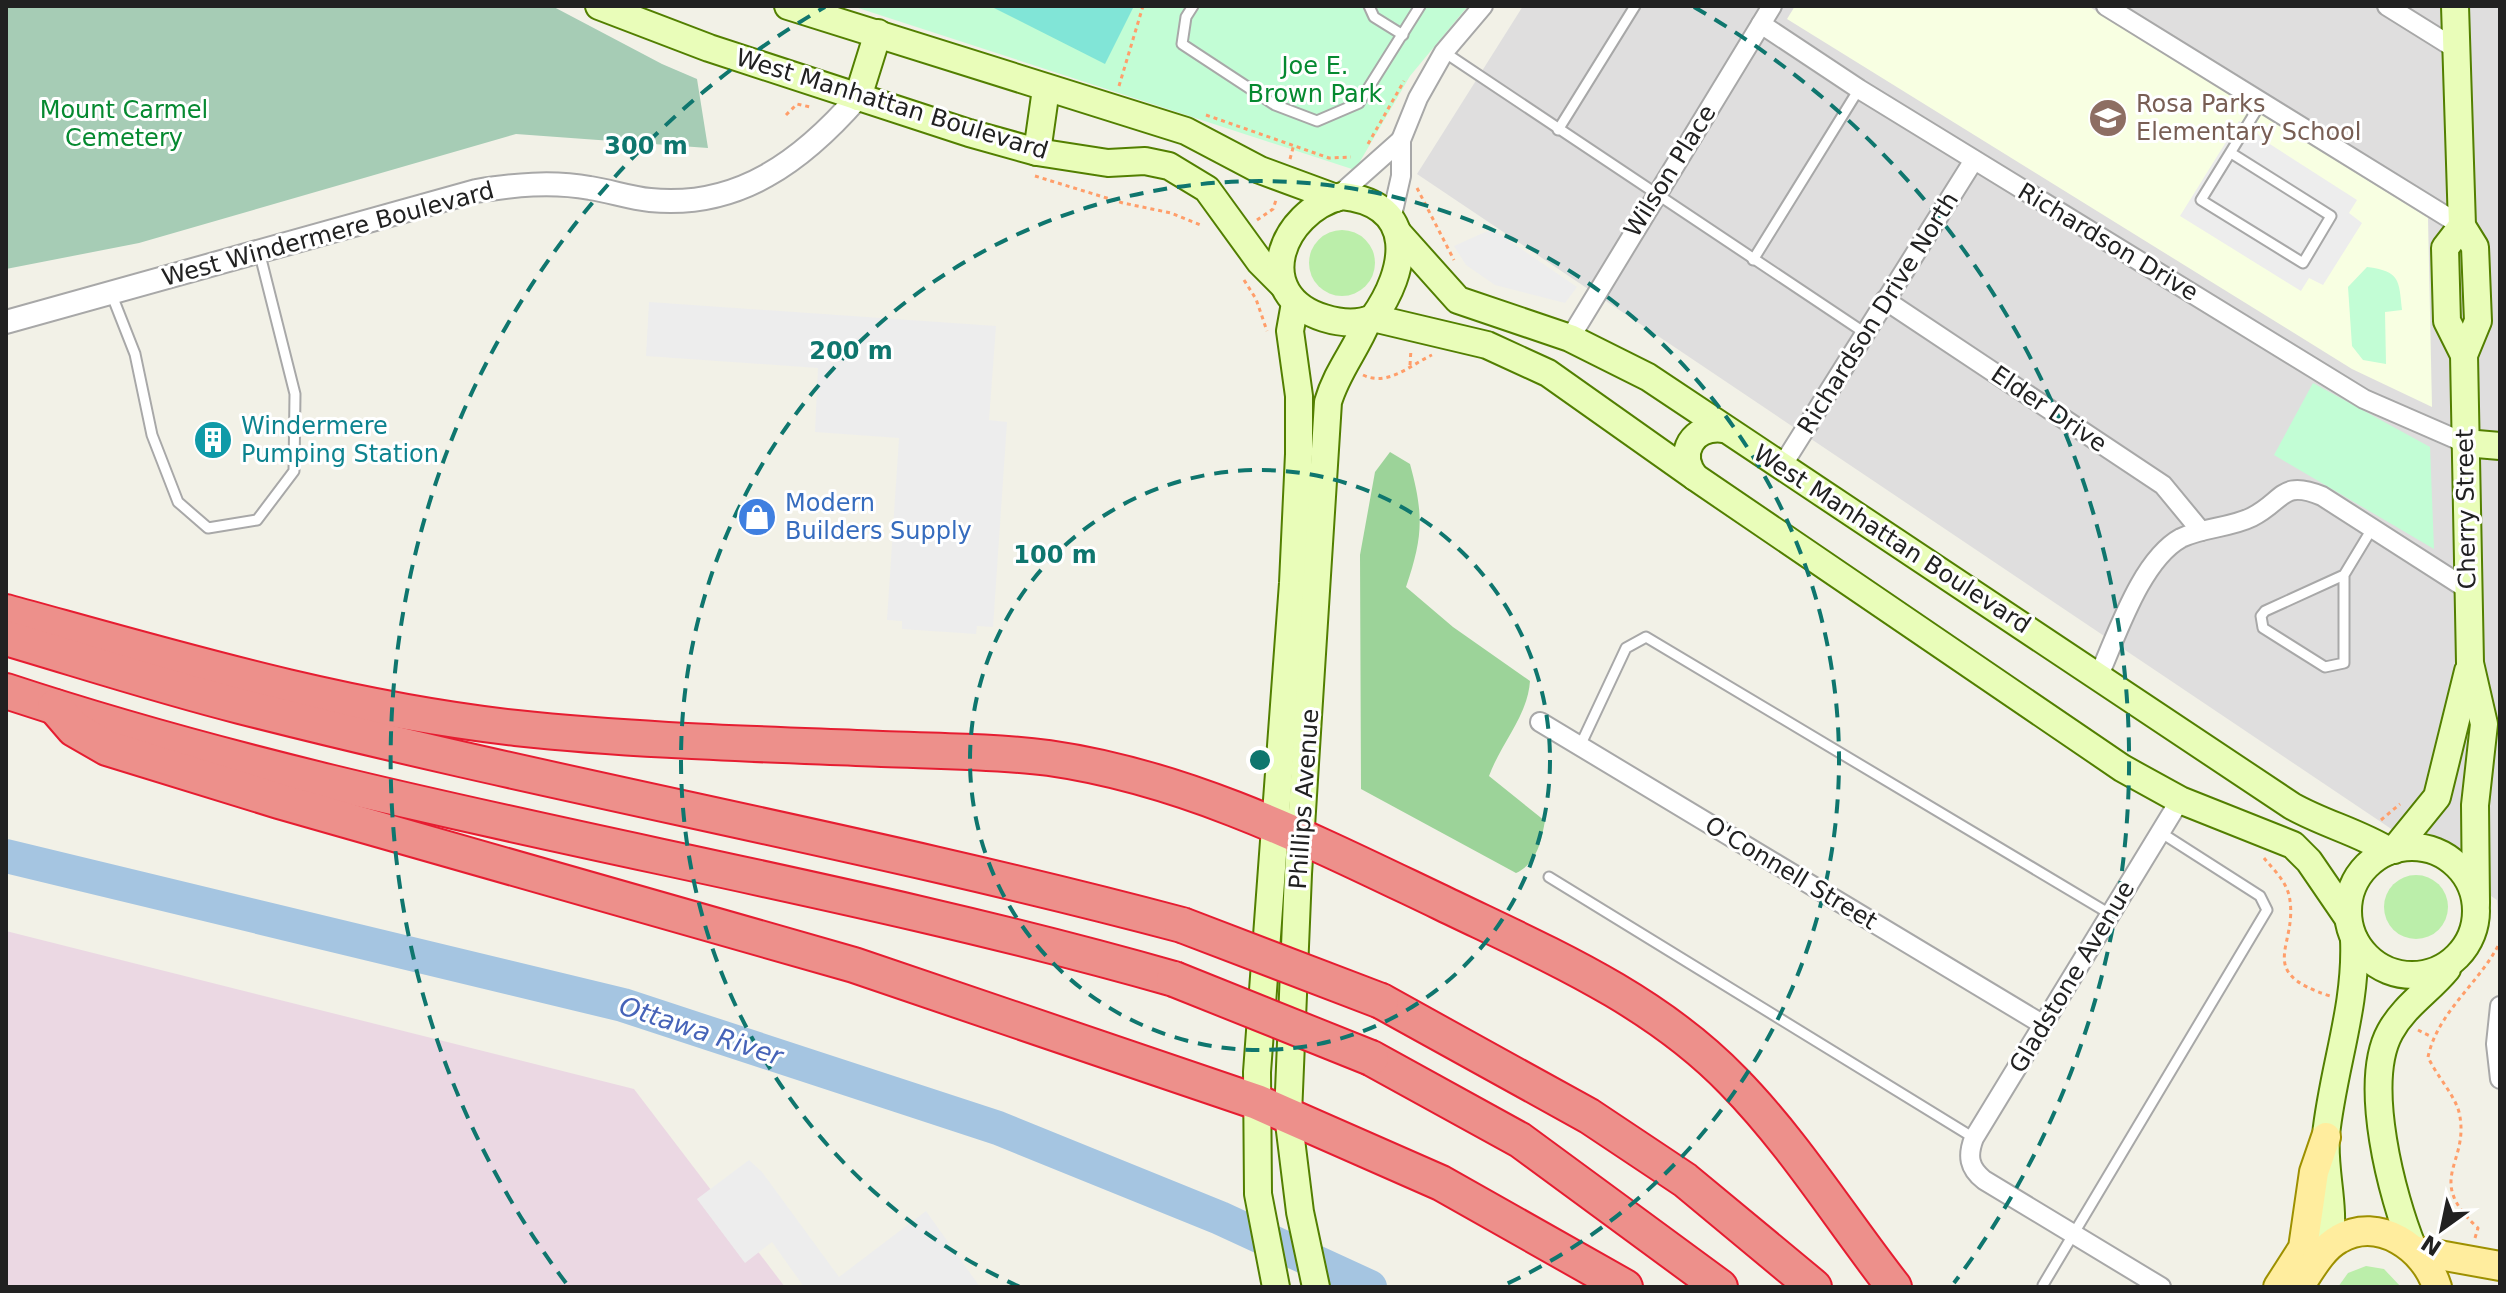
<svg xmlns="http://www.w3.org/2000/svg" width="2506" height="1293" viewBox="0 0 2506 1293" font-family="'DejaVu Sans',sans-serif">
<rect width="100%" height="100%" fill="#f2f1e7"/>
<polygon fill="#dfdede" points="1523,6 2500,6 2500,954 2497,900 1417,174"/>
<polygon fill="#ebd8e3" points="6,931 634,1089 785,1287 6,1287"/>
<polygon fill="#f8ffe2" points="1795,6 2088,6 2428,218 2432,407 2352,369 1787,19"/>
<g fill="#bea">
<circle cx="1342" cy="263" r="33"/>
<circle cx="2416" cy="907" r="32"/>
<polygon points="2366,1266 2384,1269 2401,1287 2338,1287 2348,1273"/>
</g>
<path fill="#9cd399" d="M1390,452L1410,464C1424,515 1423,537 1406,587L1453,627L1530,681C1528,715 1501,743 1489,776L1545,821C1541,842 1537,863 1516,873L1361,789L1360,555L1375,472Z"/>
<polygon fill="#a6ccb5" points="6,6 552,6 662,64 697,79 708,148 516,134 139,243 6,269"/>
<g fill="#c2fdd5">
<polygon points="852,6 1468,6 1410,76 1355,170"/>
<path d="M2367,267C2400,271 2399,280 2402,310L2385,312L2386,364L2363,360L2352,346L2348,287Z"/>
<polygon points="2313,383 2430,447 2434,549 2274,455"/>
</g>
<polygon fill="#81e5d7" points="990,6 1134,6 1105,64"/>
<g fill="#ededed">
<polygon points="2239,121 2256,131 2262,139 2357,200 2349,213 2362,223 2323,285 2309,278 2301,291 2180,216"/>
<polygon points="1492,229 1577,287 1565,303 1495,285 1466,265 1454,246"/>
<polygon points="649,302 996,326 989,420 1007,422 993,627 977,626 976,634 902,629 902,621 887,620 899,438 815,432 818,368 646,356"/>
<polygon points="749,1160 762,1172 839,1277 926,1211 980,1287 804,1287 772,1242 745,1263 697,1199"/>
</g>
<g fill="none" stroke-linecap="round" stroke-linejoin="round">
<polyline stroke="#a5c5e1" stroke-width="34" points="6,856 623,1005 998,1128 1220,1218 1370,1287"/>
<g stroke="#a8a8a8" stroke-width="13">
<g id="service">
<polyline points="1193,6 1186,17 1182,44 1275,105 1317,121 1359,103 1420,6"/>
<polyline points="1369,6 1374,17 1403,35"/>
<polyline points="1444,52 1865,333"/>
<polyline points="1558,130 1635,6"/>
<polyline points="2231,153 2331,216 2303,263 2201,200 2261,103"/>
<polyline points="1753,260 1859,89"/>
<polyline points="111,293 135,354 152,435 178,502 208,528 257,520 294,471 295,394 259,251"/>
<polyline points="2344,575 2265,611 2261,616 2263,628 2325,667 2344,663 2344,575 2373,527"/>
<polyline points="1580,746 1626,648 1646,637 2110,914"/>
<polyline points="1549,877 1974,1138"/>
<polyline points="2043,1285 2267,910 2260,896 2160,832"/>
</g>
</g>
<g stroke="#a8a8a8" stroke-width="22">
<g id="minor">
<polyline points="2106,6 2462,226"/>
<polyline points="2387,6 2456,49"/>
<polyline points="1761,24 1859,89 2364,399 2465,443"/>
<polyline points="1342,196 1347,188 1401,140"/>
<polyline points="1391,220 1401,176 1401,140 1418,98 1444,52 1483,6"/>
<polyline points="1885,300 2163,485 2201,531"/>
<polyline points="1570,338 1772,6"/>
<polyline points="1782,466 1974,160"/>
<path d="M2099,675C2117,635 2141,560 2181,538C2204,527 2230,528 2252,517C2284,501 2281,479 2322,496L2467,589"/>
<polyline points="1540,722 2042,1024"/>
<polyline points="2500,1006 2496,1044 2500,1079"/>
<path d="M2161,1287L1984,1180C1969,1168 1967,1156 1974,1138L2180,800"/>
</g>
</g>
<g stroke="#a8a8a8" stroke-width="26">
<path id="tertiary" d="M6,322L476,191C514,185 551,181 590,188C610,191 630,198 650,200C739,209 803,160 858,97"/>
</g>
<g stroke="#527f00" stroke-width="30">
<g id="secondary">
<polyline points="599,6 709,48 969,133 1037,152 1108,163 1145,161 1169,166 1207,189 1260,262 1283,285"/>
<polyline points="788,6 1186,131 1260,170 1336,198"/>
<polyline points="2455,6 2462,226 2475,247 2478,321 2464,355"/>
<polyline points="858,97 878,33"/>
<polyline points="1037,152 1046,89"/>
<path d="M1342,196C1419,204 1407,271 1373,318C1357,325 1340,323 1324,318C1250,295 1280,212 1342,196Z"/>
<polyline points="2462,226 2445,248 2447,321 2464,355 2470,663 2484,724 2475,805 2476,903"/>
<path d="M1398,233L1458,300L1570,338L1648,377L2292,806C2324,824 2358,832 2389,851"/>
<polyline points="1373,318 1487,345 1548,373 1695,477 2122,768 2180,800 2293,845 2309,861 2348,918"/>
<polyline points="2465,443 2500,446"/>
<path d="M1695,477C1676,453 1693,425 1724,429"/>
<circle cx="2412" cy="911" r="64"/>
<polyline points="2394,850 2437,797 2468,671"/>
<path d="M2329,1246C2336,1204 2323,1173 2326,1135C2333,1068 2357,1007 2354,939"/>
<path d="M2413,1248C2392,1197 2362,1083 2390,1032C2404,1006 2429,991 2447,969"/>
<polyline points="1276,1287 1258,1194 1257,1072 1293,583 1299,454 1299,396 1290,331 1295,303"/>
<path d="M1316,1287L1300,1212L1288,1115L1298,874L1328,402C1337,371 1356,350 1368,320"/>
</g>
</g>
<g stroke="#9d9000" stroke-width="32">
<g id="primary">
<polyline points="2417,1251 2500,1266"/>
<polyline points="2278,1287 2303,1248 2314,1172 2326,1137"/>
<path d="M2299,1287C2310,1271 2322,1248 2339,1239C2379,1216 2425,1248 2437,1287"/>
</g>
</g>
<g stroke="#e61d31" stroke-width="38">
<g id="motorway">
<path d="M6,612C173,658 343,709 516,728C637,741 760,744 882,749C937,751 994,751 1049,758C1189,778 1314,842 1440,902C1543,952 1652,997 1733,1081C1794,1143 1840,1218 1894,1287"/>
<path d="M6,638C84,661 161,686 240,706C552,786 870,842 1182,925"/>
<path d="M6,691C387,817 789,869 1174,979"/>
<polyline points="55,707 74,729 107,748 279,801 854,965 1257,1102 1441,1183 1625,1287"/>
<polyline points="1381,1001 1589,1116 1685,1180 1814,1287"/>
<polyline points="1371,1058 1520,1140 1720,1287"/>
</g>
</g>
<g stroke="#ff9e6a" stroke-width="3" stroke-dasharray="4 4" stroke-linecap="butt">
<polyline points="1119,86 1143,6"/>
<polyline points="786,115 797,104 810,107"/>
<polyline points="1206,115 1329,158 1351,157"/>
<polyline points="1368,144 1404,81"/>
<polyline points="1290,159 1294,144"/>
<polyline points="1035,176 1123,203 1171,213 1203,226"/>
<polyline points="1417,188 1454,260"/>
<polyline points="1257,220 1273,209 1276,200"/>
<polyline points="1244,280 1256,299 1267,331"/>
<polyline points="1410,365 1411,349"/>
<path d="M1363,375C1388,387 1410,365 1432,355"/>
<polyline points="2381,820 2400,804"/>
<path d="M2264,858C2273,869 2285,880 2289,895C2300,946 2252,971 2330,996"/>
<polyline points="2418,1030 2432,1037"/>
<path d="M2475,1238L2478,1228C2423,1178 2471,1164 2459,1112C2454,1094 2436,1075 2428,1057C2438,1011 2480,983 2500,942"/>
</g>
<use href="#service" stroke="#fff" stroke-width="9"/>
<use href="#minor" stroke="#fff" stroke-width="18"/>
<use href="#tertiary" stroke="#fff" stroke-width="22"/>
<use href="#secondary" stroke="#e9fdb9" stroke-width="26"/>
<use href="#primary" stroke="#ffed9e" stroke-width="28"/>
<use href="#motorway" stroke="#ed908b" stroke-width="34"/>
<g stroke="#e61d31" stroke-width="38" stroke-linecap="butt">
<g id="motorway-bridge">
<polyline points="1182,925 1381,1001"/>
<polyline points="1174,979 1371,1058"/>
</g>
</g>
<use href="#motorway-bridge" stroke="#ed908b" stroke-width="34"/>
</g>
<g fill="none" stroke="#0f766e" stroke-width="4" stroke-dasharray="14 10">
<circle cx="1260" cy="760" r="290"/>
<path d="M1020 1287A579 579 0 1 1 1500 1287"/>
<path d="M566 1283A869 869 0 0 1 825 7M1694 7A869 869 0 0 1 1954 1283"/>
</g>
<defs>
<g id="school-disc" transform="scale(2)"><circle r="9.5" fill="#8d6e63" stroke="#fff"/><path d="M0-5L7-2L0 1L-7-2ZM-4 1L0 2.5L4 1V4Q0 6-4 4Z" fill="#fff"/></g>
<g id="building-disc" transform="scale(2)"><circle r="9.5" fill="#0f9aa8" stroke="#fff"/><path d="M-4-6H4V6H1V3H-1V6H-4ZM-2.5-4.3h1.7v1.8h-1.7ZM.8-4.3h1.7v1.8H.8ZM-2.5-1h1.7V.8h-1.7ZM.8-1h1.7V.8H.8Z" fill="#fff"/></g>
<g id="shop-disc" transform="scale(2)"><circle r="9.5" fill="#3f7fe0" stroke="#fff"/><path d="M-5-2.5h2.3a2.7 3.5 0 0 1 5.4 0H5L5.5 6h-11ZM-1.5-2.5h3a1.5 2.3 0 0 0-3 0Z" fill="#fff"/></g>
</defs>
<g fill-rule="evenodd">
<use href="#school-disc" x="2108" y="118"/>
<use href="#building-disc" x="213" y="440"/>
<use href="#shop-disc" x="757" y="517"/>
</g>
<g text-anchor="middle" stroke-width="6" stroke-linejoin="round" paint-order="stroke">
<g font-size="24" fill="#058930" stroke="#fff">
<text x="1315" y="74">Joe E.<tspan x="1315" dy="28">Brown Park</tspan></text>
<text x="124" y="118">Mount Carmel<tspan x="124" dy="28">Cemetery</tspan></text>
</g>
<g font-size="24" fill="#212121" stroke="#fff">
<text transform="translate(892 104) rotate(17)" y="8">West Manhattan Boulevard</text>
<text transform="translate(1670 171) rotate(-58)" y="8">Wilson Place</text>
<text transform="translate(328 234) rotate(-15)" y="8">West Windermere Boulevard</text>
<text transform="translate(2108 242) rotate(31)" y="8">Richardson Drive</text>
<text transform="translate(1878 313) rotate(-58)" y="8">Richardson Drive North</text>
<text transform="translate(2049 409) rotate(34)" y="8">Elder Drive</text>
<text transform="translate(2466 509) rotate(-91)" y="8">Cherry Street</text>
<text transform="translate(1892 539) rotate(33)" y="8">West Manhattan Boulevard</text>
<text transform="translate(1304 799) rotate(-86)" y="8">Phillips Avenue</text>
<text transform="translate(1791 873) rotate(31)" y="8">O'Connell Street</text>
<text transform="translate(2072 977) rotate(-59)" y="8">Gladstone Avenue</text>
</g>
<g font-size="24" fill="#785e54" stroke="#fff" text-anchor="start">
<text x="2136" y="112">Rosa Parks<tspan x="2136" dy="28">Elementary School</tspan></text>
</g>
<g font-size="24" fill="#0d838f" stroke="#fff" text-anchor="start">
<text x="241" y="434">Windermere<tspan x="241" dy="28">Pumping Station</tspan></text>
</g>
<g font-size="24" fill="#366cbe" stroke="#fff" text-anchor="start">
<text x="785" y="511">Modern<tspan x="785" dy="28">Builders Supply</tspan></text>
</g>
<g font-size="26" font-style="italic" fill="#4663b8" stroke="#fff">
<text transform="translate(701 1031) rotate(18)" y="9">Ottawa River</text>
</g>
</g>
<circle cx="1260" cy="760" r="12" fill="#0f766e" stroke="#fff" stroke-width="4"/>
<g font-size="24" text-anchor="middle" font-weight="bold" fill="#0f766e" stroke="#fff" stroke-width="6" stroke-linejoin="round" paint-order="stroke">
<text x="646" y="154">300 m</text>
<text x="851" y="359">200 m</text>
<text x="1055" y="563">100 m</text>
</g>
<rect width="2506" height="1293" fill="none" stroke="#212121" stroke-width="16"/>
<g transform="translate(2442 1229) rotate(213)" stroke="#ffffff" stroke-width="6" paint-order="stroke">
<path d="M0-6L14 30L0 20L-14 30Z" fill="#212121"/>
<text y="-12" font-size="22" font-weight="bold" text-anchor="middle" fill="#212121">N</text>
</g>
</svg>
